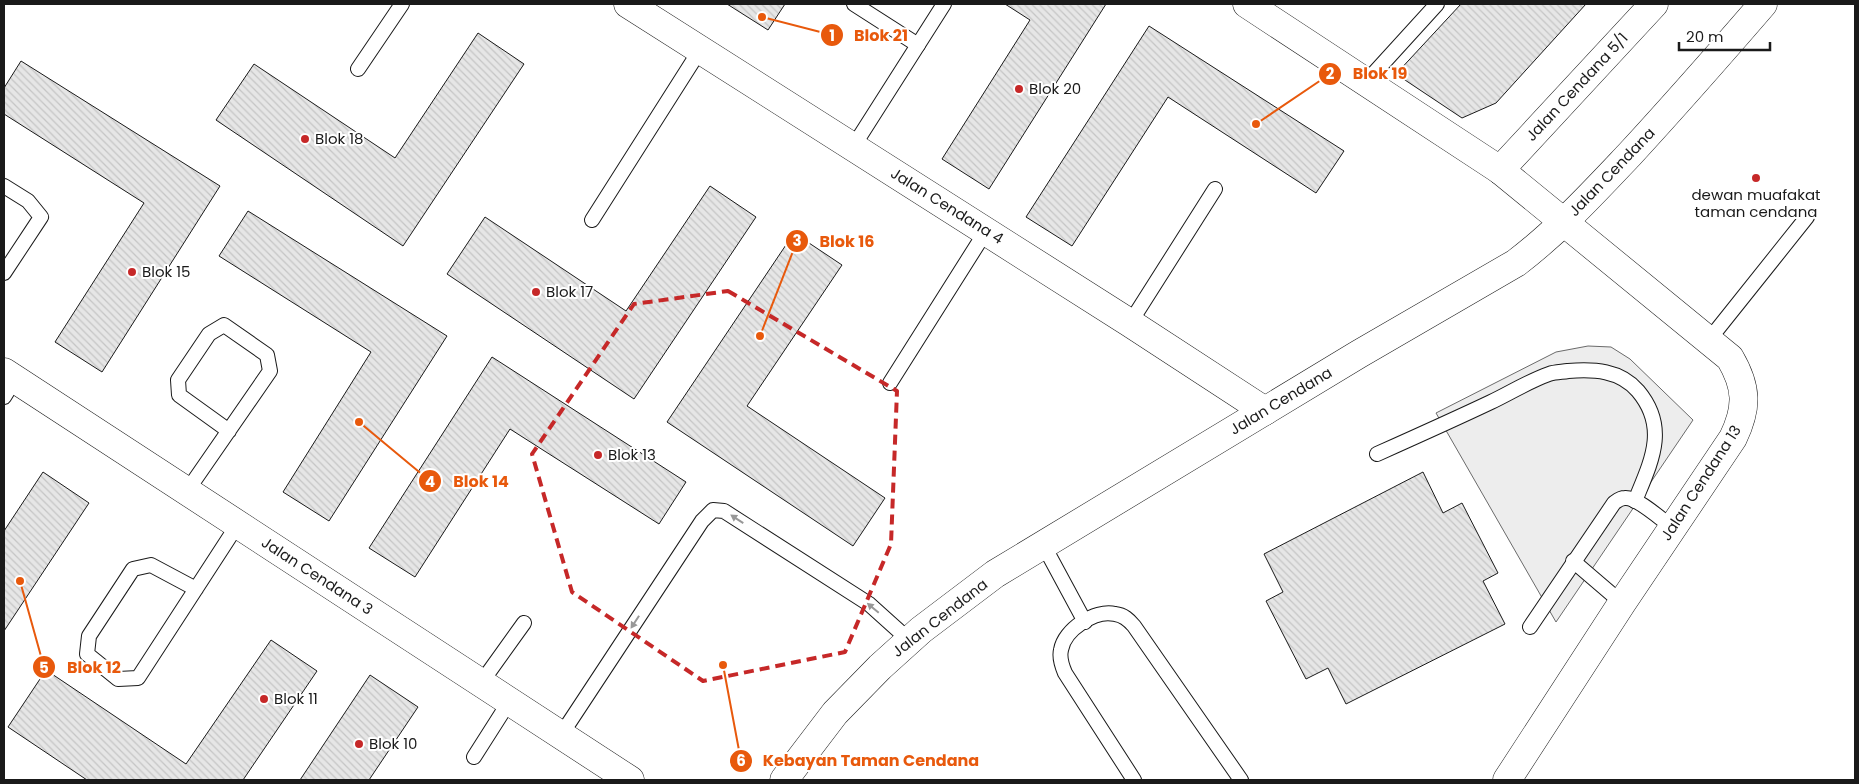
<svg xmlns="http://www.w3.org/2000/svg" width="1859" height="784" viewBox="0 0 1859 784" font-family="Poppins,sans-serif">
<defs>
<pattern id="building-back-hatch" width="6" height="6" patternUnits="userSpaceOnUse" patternTransform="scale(1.25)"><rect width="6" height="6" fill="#e6e6e6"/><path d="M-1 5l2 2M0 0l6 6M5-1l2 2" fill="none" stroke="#c5c5c5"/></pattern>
</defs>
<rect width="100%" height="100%" fill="#fff"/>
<polygon fill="#ededed" stroke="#6a6a6a" points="1588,346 1611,347 1630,359 1693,420 1556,622 1436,413 1556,352"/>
<g fill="url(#building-back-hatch)" stroke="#1a1a1a">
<polygon points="727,4 785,4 768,30"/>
<polygon points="1005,4 1106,4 989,189 942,159 1030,20"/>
<polygon points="1461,4 1586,4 1496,103 1462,118 1396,74"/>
<polygon points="1149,26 1344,151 1316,193 1168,97 1072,246 1026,217"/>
<polygon points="478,33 524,64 403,246 216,120 254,64 395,158"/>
<polygon points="21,61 220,186 102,372 55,342 144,203 4,114 4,88"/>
<polygon points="710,186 756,217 634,399 447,274 485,217 626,311"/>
<polygon points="248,211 447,336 329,521 283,492 371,352 219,256"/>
<polygon points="794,233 842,265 747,406 885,498 853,546 667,422"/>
<polygon points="492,357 686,482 659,524 510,429 415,577 369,548"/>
<polygon points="43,472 89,503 4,631 4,531"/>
<polygon points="1423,472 1443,513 1462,503 1498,573 1483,581 1505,624 1346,704 1328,668 1306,679 1266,601 1283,592 1264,554"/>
<polygon points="271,640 317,671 243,780 87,780 8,727 46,670 186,764"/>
<polygon points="370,675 418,707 369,780 300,780"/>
</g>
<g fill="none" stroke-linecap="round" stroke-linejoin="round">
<g stroke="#1a1a1a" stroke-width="16">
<g id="lane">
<polyline points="854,4 918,45"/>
<polyline points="358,69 402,4"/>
<polyline points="1366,82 1437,4"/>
<polyline points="853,147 944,4"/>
<polyline points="4,186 28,201 41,217 4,273"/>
<polyline points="592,220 700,50"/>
<polyline points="1130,323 1215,189"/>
<polyline points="1708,341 1807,217"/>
<polyline points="890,383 986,231"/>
<polyline points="4,397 15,379"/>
<path d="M1377,454C1415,437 1453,420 1491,402C1510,393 1529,381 1549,374C1555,372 1562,372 1568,371C1594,369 1620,370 1638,391C1669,428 1651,462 1635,501"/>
<polyline points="187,491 270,371 267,355 224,325 209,334 178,380 179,395 229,431"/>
<polyline points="1044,546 1085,622"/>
<polyline points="1573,561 1622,603"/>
<polyline points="196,589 151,565 133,569 89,636 87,654 118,679 138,678 238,524"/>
<path d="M1530,627L1614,503C1618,500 1620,498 1625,498C1637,497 1662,520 1673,528"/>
<polyline points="481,683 524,623"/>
<polyline points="561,735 702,521 713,510 724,511 869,604 909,640"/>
<polyline points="474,757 509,702"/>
<path d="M1134,780L1065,673C1062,666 1059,658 1061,650C1064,630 1095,609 1115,614C1124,615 1129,620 1134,626L1241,780"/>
</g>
</g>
<g stroke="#1a1a1a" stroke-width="29">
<g id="street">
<polyline points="628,4 1130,323 1265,411"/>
<path d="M1247,4L1500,170L1730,358C1747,387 1748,407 1733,438L1622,603L1507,780"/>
<polyline points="1500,170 1654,4"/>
<polyline points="4,372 630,780"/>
</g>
</g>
<g stroke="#1a1a1a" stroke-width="29">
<path id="secondary" d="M784,780L835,713L880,667L921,630L995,574L1359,354L1516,263C1558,231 1593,193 1629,155C1675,105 1719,55 1763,4"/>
</g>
<use href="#lane" stroke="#fff" stroke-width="14"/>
<use href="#street" stroke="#fff" stroke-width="28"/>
<use href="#secondary" stroke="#fff" stroke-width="28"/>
</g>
<defs><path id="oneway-solid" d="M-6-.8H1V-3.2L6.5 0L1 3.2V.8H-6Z" transform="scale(1.25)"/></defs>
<g fill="#989898">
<use href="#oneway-solid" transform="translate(737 519) rotate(-147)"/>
<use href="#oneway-solid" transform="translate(873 608) rotate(-140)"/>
<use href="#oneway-solid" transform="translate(635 622) rotate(123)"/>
</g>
<path fill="none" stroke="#c62828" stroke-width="4" stroke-dasharray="10 6" stroke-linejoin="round" d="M728,291L897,391L891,544L845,652L703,681L572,592L532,454L634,304Z"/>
<g fill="#c62828" stroke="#fff" stroke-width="2">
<circle cx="1019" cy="89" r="5"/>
<circle cx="305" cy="139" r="5"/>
<circle cx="1756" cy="178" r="5"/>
<circle cx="132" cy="272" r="5"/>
<circle cx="536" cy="292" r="5"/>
<circle cx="598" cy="455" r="5"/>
<circle cx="264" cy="699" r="5"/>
<circle cx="359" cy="744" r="5"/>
</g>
<g text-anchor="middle" stroke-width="4" stroke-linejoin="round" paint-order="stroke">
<g font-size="15" fill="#1a1a1a" stroke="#fff">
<text transform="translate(1577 87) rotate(-47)" y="5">Jalan Cendana 5/1</text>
<text transform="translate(1612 172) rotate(-46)" y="5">Jalan Cendana</text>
<text transform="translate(947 206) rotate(32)" y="5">Jalan Cendana 4</text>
<text transform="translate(1281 401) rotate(-31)" y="5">Jalan Cendana</text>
<text transform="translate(1701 483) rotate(-57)" y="5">Jalan Cendana 13</text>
<text transform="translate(317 576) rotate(33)" y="5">Jalan Cendana 3</text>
<text transform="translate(940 618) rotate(-38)" y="5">Jalan Cendana</text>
</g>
<g font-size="15" fill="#1a1a1a" stroke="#fff" text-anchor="start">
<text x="1029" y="94">Blok 20</text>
<text x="315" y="144">Blok 18</text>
<text x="1756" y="200" text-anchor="middle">dewan muafakat<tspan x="1756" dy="17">taman cendana</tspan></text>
<text x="142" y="277">Blok 15</text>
<text x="546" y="297">Blok 17</text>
<text x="608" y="460">Blok 13</text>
<text x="274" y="704">Blok 11</text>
<text x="369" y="749">Blok 10</text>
</g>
</g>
<path fill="none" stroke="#e8590c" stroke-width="2" d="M762 17L832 35M1256 124L1330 74M760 336L797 241M359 422L430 481M20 581L44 667M723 665L741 761"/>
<g fill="#e8590c" stroke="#fff" stroke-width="2">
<circle cx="762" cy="17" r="5"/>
<circle cx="1256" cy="124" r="5"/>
<circle cx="760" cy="336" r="5"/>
<circle cx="359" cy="422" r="5"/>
<circle cx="20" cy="581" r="5"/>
<circle cx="723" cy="665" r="5"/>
<circle cx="832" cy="35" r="12"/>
<circle cx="1330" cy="74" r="12"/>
<circle cx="797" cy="241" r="12"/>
<circle cx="430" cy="481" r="12"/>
<circle cx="44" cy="667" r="12"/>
<circle cx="741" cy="761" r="12"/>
</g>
<g font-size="15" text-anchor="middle" font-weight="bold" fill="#fff">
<text x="832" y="41">1</text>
<text x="1330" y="79">2</text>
<text x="797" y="246">3</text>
<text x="430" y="487">4</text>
<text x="44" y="673">5</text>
<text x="741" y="766">6</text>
</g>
<g font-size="16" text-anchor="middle" font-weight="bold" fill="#e8590c" stroke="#fff" stroke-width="4" stroke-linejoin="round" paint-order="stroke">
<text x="881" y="41">Blok 21</text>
<text x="1380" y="79">Blok 19</text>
<text x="847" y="247">Blok 16</text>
<text x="481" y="487">Blok 14</text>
<text x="94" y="673">Blok 12</text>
<text x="871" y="766">Kebayan Taman Cendana</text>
</g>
<rect width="1859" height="784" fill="none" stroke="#1a1a1a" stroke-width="10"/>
<path d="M1679 42v8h91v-8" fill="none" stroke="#1a1a1a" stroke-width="2.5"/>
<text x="1686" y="42" font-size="15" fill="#1a1a1a" stroke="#ffffff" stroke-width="4" paint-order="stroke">20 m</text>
</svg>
